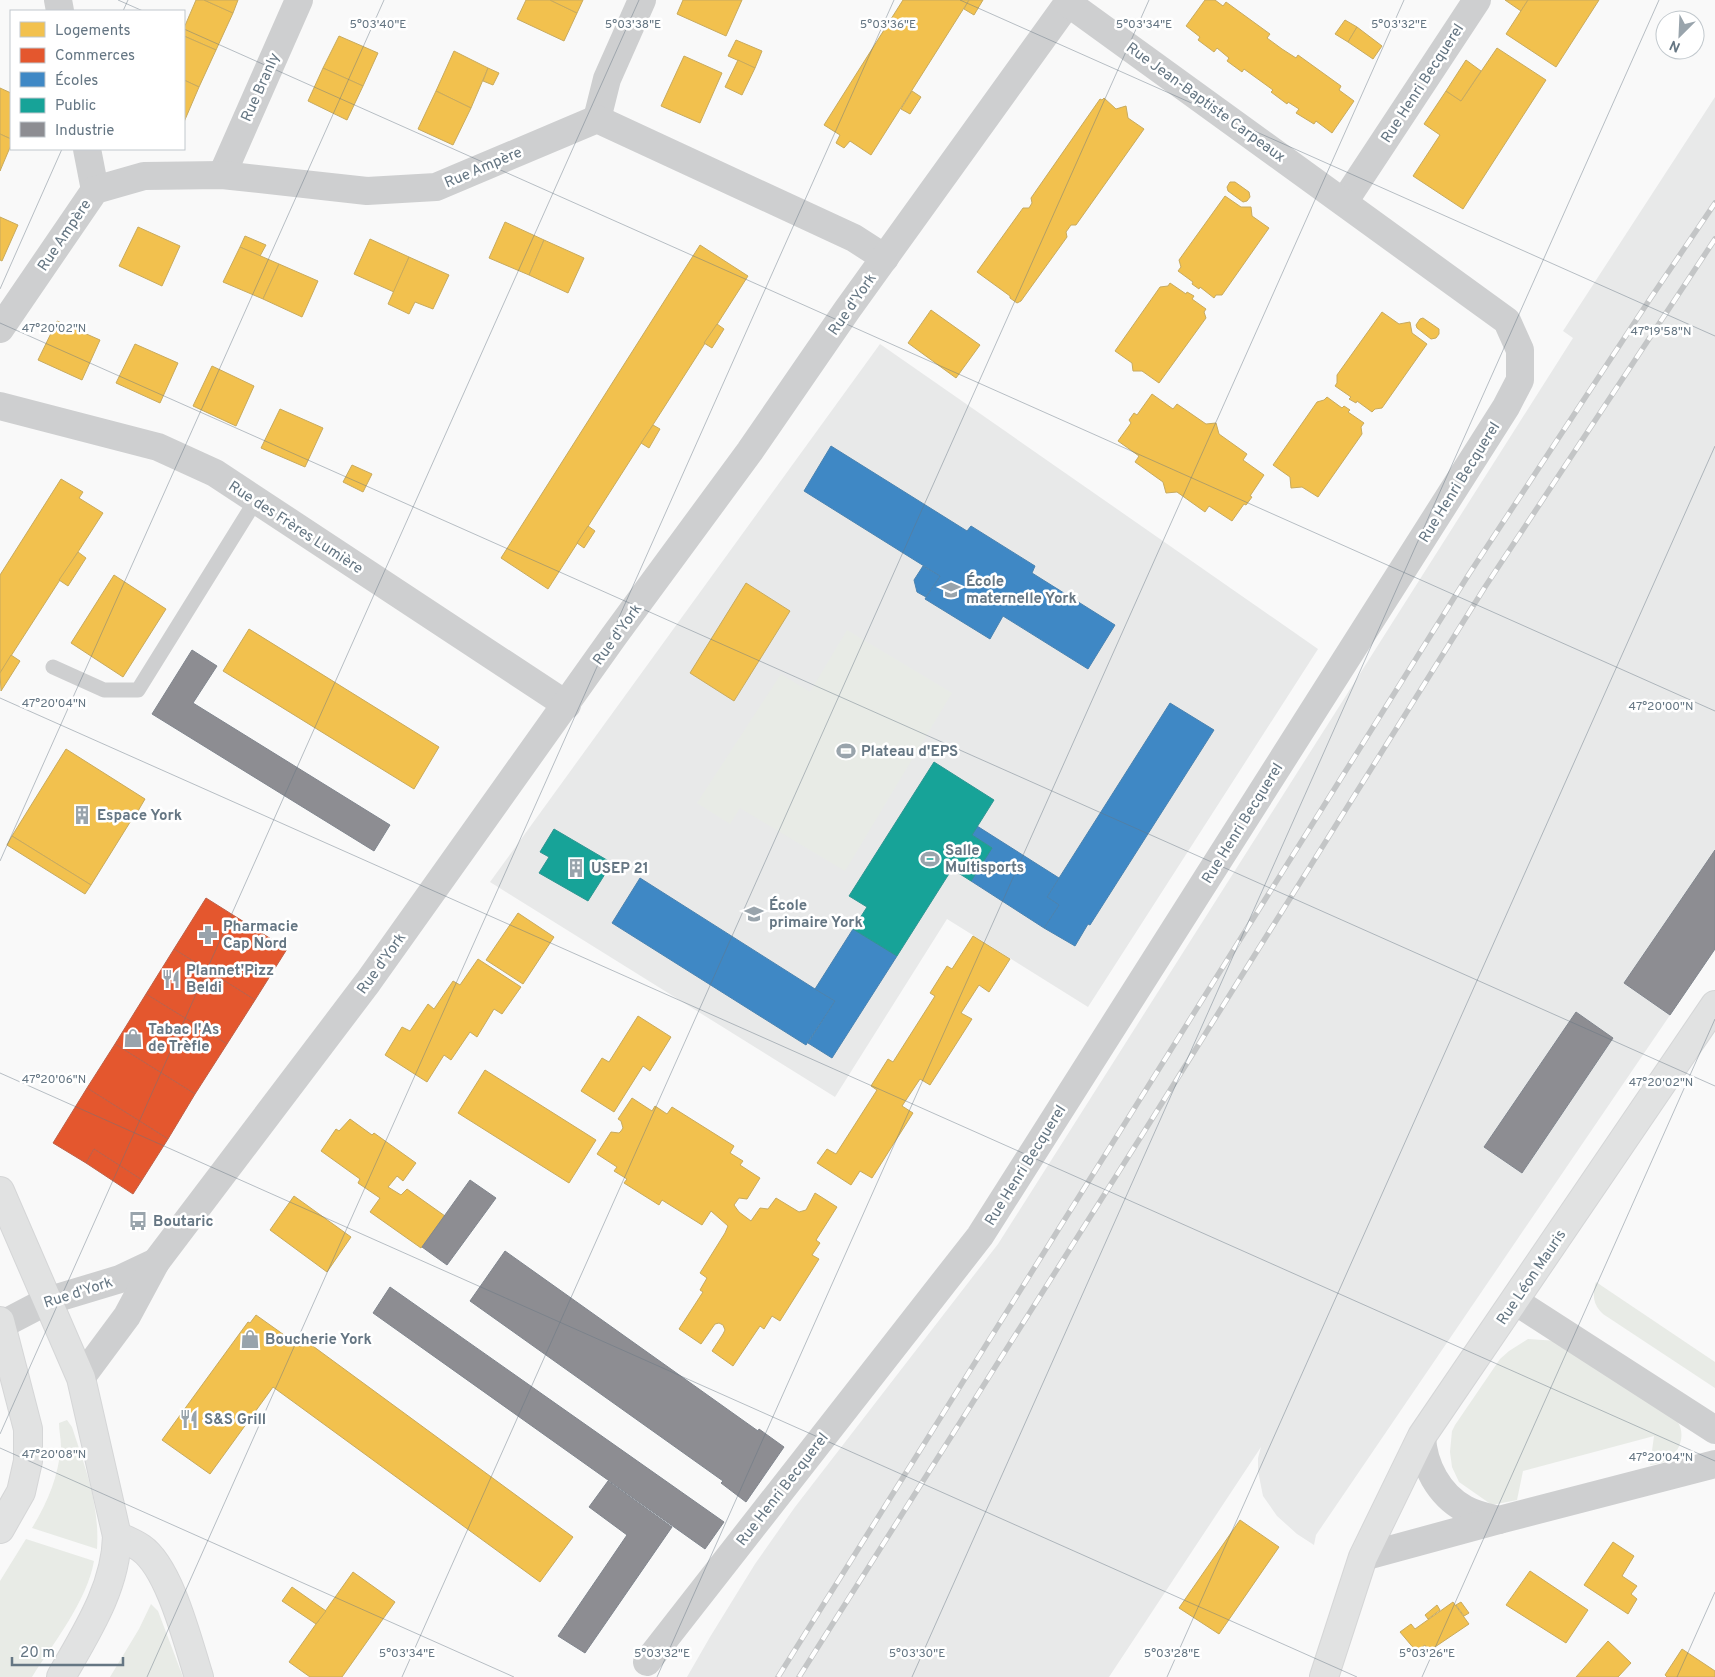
<svg xmlns="http://www.w3.org/2000/svg" width="1715" height="1677" viewBox="0 0 1715 1677" font-family="Overpass,sans-serif">
<rect width="100%" height="100%" fill="#f9f9f9"/>
<g fill="#e8e9e9">
<polygon points="1715,97 1715,949 1316,1535 1314,1545 1297,1534 1277,1516 1263,1496 1258,1471 1258,1458 1261,1447 1109,1677 687,1677 710,1637 755,1564 795,1507 998,1244 1573,338 1563,331"/>
<polygon points="880,344 1318,649 1088,1007 947,919 835,1097 490,882"/>
</g>
<g fill="#e8ebe6">
<polygon points="847,630 952,693 845,871 740,808 730,824 697,803 781,674 810,692"/>
<path d="M1596,1282L1715,1362V1388L1603,1314C1593,1305 1592,1295 1596,1282Z"/>
<path d="M1528,1339L1558,1341L1677,1421C1687,1435 1679,1453 1666,1461C1662,1464 1655,1464 1650,1465L1654,1436L1523,1471L1517,1500L1492,1505L1459,1482L1452,1467L1450,1452L1452,1431L1455,1425L1500,1359L1509,1351Z"/>
<path d="M67,1420L72,1427C85,1467 100,1505 97,1549L32,1528C48,1502 58,1477 61,1447C61,1439 59,1431 59,1423Z"/>
<path d="M26,1539L94,1561C87,1601 54,1642 32,1677H0V1581Z"/>
<polygon points="151,1604 158,1611 183,1677 110,1677 139,1629"/>
</g>
<g fill="#f2c14e" stroke="#c8aa5e">
<polygon points="196,0 204,0 233,13 216,50 184,36 184,28"/>
<polygon points="204,0 238,0 233,13"/>
<polygon points="526,0 550,0 577,13 564,41 517,19"/>
<polygon points="550,0 583,0 577,13"/>
<polygon points="683,0 742,0 726,36 677,14"/>
<polygon points="903,0 969,0 871,155 850,141 844,148 836,143 840,135 824,125"/>
<polygon points="969,0 983,0 974,15 964,9"/>
<polygon points="1205,0 1215,0 1223,6 1226,2 1270,34 1267,38 1282,49 1296,58 1298,55 1341,86 1339,90 1354,101 1332,133 1316,121 1314,124 1296,113 1299,109 1288,102 1287,104 1271,92 1273,90 1244,69 1242,72 1227,61 1229,58 1217,48 1214,52 1198,40 1200,37 1186,26"/>
<polygon points="1505,0 1528,0 1521,11"/>
<polygon points="1528,0 1599,0 1556,67 1506,34"/>
<polygon points="1345,20 1357,27 1348,42 1335,34"/>
<polygon points="1357,27 1382,46 1373,59 1348,42"/>
<polygon points="184,36 216,50 199,87 184,80"/>
<polygon points="339,36 378,53 363,86 323,68"/>
<polygon points="736,40 762,51 755,68 728,56"/>
<polygon points="1497,48 1546,80 1463,209 1413,176 1440,135 1424,124 1446,91 1461,101"/>
<polygon points="454,51 488,68 471,108 436,91"/>
<polygon points="684,56 722,73 700,123 661,106"/>
<polygon points="738,60 755,68 742,95 725,87"/>
<polygon points="1466,60 1481,71 1461,101 1446,91"/>
<polygon points="323,68 363,86 347,120 308,101"/>
<polygon points="488,68 499,73 493,85 483,81"/>
<polygon points="184,80 199,87 184,122"/>
<polygon points="0,88 11,93 11,139 0,134"/>
<polygon points="436,91 471,108 453,145 418,129"/>
<polygon points="912,91 921,97 910,114 901,109"/>
<polygon points="1104,98 1116,109 1126,106 1128,118 1144,129 1076,225 1071,225 1066,232 1067,237 1021,301 1017,303 1010,298 1010,296 977,272 1023,208 1029,208 1032,203 1031,198 1100,99 1102,100"/>
<polygon points="0,134 11,139 11,145 0,171"/>
<polygon points="1230,182 1235,182 1249,192 1250,197 1247,201 1243,202 1228,191 1227,187"/>
<polygon points="1225,196 1241,207 1251,207 1252,216 1269,228 1222,295 1216,295 1214,298 1200,287 1199,289 1192,284 1193,282 1178,271 1181,267 1179,260"/>
<polygon points="0,217 18,225 2,261 0,260"/>
<polygon points="505,222 544,240 529,275 489,258"/>
<polygon points="138,227 180,246 162,286 119,266"/>
<polygon points="245,236 266,245 260,256 240,247"/>
<polygon points="370,239 409,257 394,292 354,274"/>
<polygon points="544,240 584,258 568,293 529,275"/>
<polygon points="700,245 748,276 548,589 501,558"/>
<polygon points="240,247 279,264 263,299 223,282"/>
<polygon points="409,257 449,275 433,309 415,302 409,314 388,304"/>
<polygon points="279,264 318,281 302,317 263,299"/>
<polygon points="1170,283 1186,294 1187,292 1194,296 1192,299 1206,309 1204,312 1206,318 1159,383 1142,371 1133,371 1132,363 1115,351 1160,287 1168,286"/>
<polygon points="931,310 980,345 956,378 908,343"/>
<polygon points="1382,312 1399,324 1410,322 1412,333 1427,344 1382,408 1375,409 1372,412 1357,401 1356,403 1349,399 1351,397 1335,386 1337,383 1337,375"/>
<polygon points="1423,318 1439,329 1439,334 1436,338 1431,339 1417,328 1416,325 1420,319"/>
<polygon points="57,321 100,340 82,380 38,360"/>
<polygon points="717,324 724,329 712,348 704,343"/>
<polygon points="135,344 178,363 160,403 116,383"/>
<polygon points="212,366 254,386 236,426 193,406"/>
<polygon points="1152,394 1173,409 1177,404 1206,424 1216,423 1219,434 1247,454 1243,460 1264,475 1250,496 1252,497 1246,505 1244,504 1232,521 1209,506 1205,512 1177,492 1166,493 1163,482 1135,462 1139,456 1118,441 1131,423 1129,420 1134,413 1137,415"/>
<polygon points="1327,397 1342,408 1344,406 1350,410 1348,412 1364,423 1361,427 1362,434 1318,497 1302,487 1291,488 1290,477 1273,465 1317,402 1324,400"/>
<polygon points="280,409 323,428 305,467 261,448"/>
<polygon points="653,425 660,429 649,448 641,443"/>
<polygon points="352,465 372,474 363,492 343,482"/>
<polygon points="61,479 83,492 79,498 103,513 0,673 0,575"/>
<polygon points="588,526 595,531 584,548 577,543"/>
<polygon points="78,552 86,558 68,586 59,580"/>
<polygon points="114,575 166,609 123,677 71,643"/>
<polygon points="746,583 790,611 734,701 690,673"/>
<polygon points="249,629 439,747 414,789 223,671"/>
<polygon points="11,655 20,661 1,691 0,673"/>
<polygon points="66,749 145,799 138,811 141,812 135,821 132,819 91,885 12,836"/>
<polygon points="12,836 91,885 85,894 7,845"/>
<polygon points="518,913 554,937 523,984 486,960"/>
<polygon points="973,936 1010,959 989,992 979,985 961,1013 972,1019 930,1085 920,1079 902,1106 913,1113 872,1178 860,1171 851,1185 817,1163 827,1149 836,1154 877,1090 871,1086 888,1059 893,1062 935,996 930,993 947,966 952,969"/>
<polygon points="478,959 521,987 502,1014 494,1009 477,1037 470,1032 451,1060 444,1055 427,1082 385,1055 402,1027 410,1031 428,1004 434,1009 453,981 460,985"/>
<polygon points="638,1016 671,1037 650,1071 643,1066 614,1112 581,1091 602,1058 609,1062"/>
<polygon points="485,1070 596,1140 569,1183 458,1113"/>
<polygon points="632,1098 652,1111 655,1106 667,1114 672,1107 734,1146 730,1153 743,1161 740,1165 760,1178 747,1199 739,1198 734,1205 739,1212 751,1221 760,1208 768,1209 776,1198 799,1212 806,1210 815,1193 837,1207 816,1240 820,1243 812,1255 819,1259 780,1321 772,1316 764,1329 760,1326 733,1366 712,1351 723,1334 725,1330 723,1325 719,1323 715,1324 701,1344 679,1329 703,1292 700,1290 707,1278 700,1273 725,1233 728,1226 711,1211 702,1225 662,1200 659,1205 624,1183 627,1179 614,1171 617,1167 597,1154 611,1132 619,1133 621,1131 623,1128 621,1121 618,1119"/>
<polygon points="350,1119 372,1135 374,1133 416,1163 403,1181 397,1176 388,1187 401,1195 407,1189 445,1216 421,1248 370,1212 380,1198 358,1183 360,1179 321,1151 336,1129 339,1131"/>
<polygon points="294,1196 351,1237 327,1272 270,1230"/>
<polygon points="256,1315 301,1347 306,1341 573,1537 540,1582 273,1387 210,1474 162,1440 248,1322 250,1323"/>
<polygon points="1240,1520 1279,1547 1219,1634 1179,1608"/>
<polygon points="1613,1542 1634,1556 1622,1576 1637,1586 1631,1594 1637,1599 1628,1614 1584,1585"/>
<polygon points="1530,1571 1588,1610 1566,1643 1506,1605"/>
<polygon points="353,1572 395,1602 342,1677 310,1677 289,1662"/>
<polygon points="292,1587 326,1611 316,1624 282,1601"/>
<polygon points="1453,1602 1469,1624 1429,1651 1425,1645 1416,1651 1400,1632 1411,1624 1415,1629"/>
<polygon points="1461,1602 1469,1613 1464,1616 1456,1605"/>
<polygon points="1437,1605 1440,1610 1428,1619 1425,1615"/>
<polygon points="1608,1641 1631,1663 1618,1677 1576,1677"/>
<polygon points="1682,1649 1715,1671 1715,1677 1667,1677 1665,1675"/>
</g>
<g fill="#e4572e" stroke="#be6048">
<polygon points="206,898 287,949 255,1000 174,949"/>
<polygon points="174,949 255,1000 227,1044 146,994"/>
<polygon points="146,994 227,1044 195,1094 115,1044"/>
<polygon points="115,1044 195,1094 168,1139 87,1088"/>
<polygon points="87,1088 168,1139 142,1180 94,1149 86,1163 53,1143"/>
<polygon points="94,1149 142,1180 133,1194 86,1163"/>
</g>
<g fill="#3f88c5" stroke="#4a83b1">
<polygon points="831,446 967,531 971,526 1035,566 1032,573 1115,625 1088,669 1003,616 990,639 925,599 940,576 804,491"/>
<polygon points="923,566 940,576 926,597 917,592 914,580"/>
<polygon points="1170,703 1214,730 1090,925 1088,924 1075,946 1044,928 1059,905 1047,897"/>
<polygon points="977,826 1059,878 1047,897 1059,905 1044,928 971,881 992,848 972,835"/>
<polygon points="640,878 815,989 835,1001 806,1045 612,923"/>
<polygon points="853,929 897,956 832,1058 808,1043 835,1001 815,989"/>
</g>
<g fill="#17a398" stroke="#2e9692">
<polygon points="934,762 994,800 972,835 992,848 971,881 952,869 897,956 853,929 867,907 849,896"/>
<polygon points="554,829 612,863 588,901 539,873 549,857 540,852"/>
</g>
<g fill="#8d8d92" stroke="#81868e">
<polygon points="192,650 217,666 193,703 390,825 374,851 152,714"/>
<polygon points="1715,850 1715,949 1670,1015 1624,983"/>
<polygon points="1576,1012 1613,1038 1522,1173 1484,1147"/>
<polygon points="470,1180 496,1198 447,1265 422,1247"/>
<polygon points="505,1251 758,1431 759,1429 784,1447 746,1502 721,1483 723,1481 470,1301"/>
<polygon points="390,1287 724,1522 705,1549 373,1313"/>
<polygon points="608,1481 672,1527 585,1653 558,1636 627,1535 589,1507"/>
</g>
<g fill="none" stroke-linecap="round" stroke-linejoin="round">
<g stroke="#d5d6d7" stroke-width="30">
<g id="secondary">
<path d="M0,1191L81,1378L117,1536C124,1539 134,1543 141,1548C170,1568 188,1643 199,1677"/>
<polyline points="0,1321 28,1429 28,1461 21,1492 0,1529"/>
<path d="M61,1677C86,1633 116,1588 117,1536"/>
<polyline points="1324,1677 1363,1557 1422,1436 1715,1005"/>
</g>
</g>
<polyline stroke="#cecfd0" stroke-width="15" points="53,667 104,690 138,690 256,500"/>
<g stroke="#cecfd0" stroke-width="28">
<polyline points="58,0 60,11"/>
<polyline points="597,119 607,79 642,0"/>
<polyline points="87,149 95,190"/>
<polyline points="222,175 299,0"/>
<polyline points="1344,202 1477,0"/>
<polyline points="0,329 95,190 144,176 222,175 367,191 436,187 597,119 854,238 885,258"/>
<polyline points="0,406 158,447 215,473 567,705"/>
<polyline points="1515,1301 1715,1430"/>
<polyline points="1,1325 47,1301 120,1279 156,1262"/>
<polyline points="81,1378 127,1316 156,1262 368,982 614,636 750,451 847,310 1070,0"/>
<path d="M1422,1436C1423,1465 1439,1495 1465,1509C1476,1515 1487,1517 1499,1520"/>
<polyline points="1363,1557 1499,1520 1715,1464"/>
<polyline points="647,1662 980,1236 1506,407 1520,380 1520,350 1507,321 1068,3"/>
</g>
<use href="#secondary" stroke="#e1e2e2" stroke-width="28"/>
<g stroke="#c3c5c6" stroke-width="5.5">
<g id="rail">
<polyline points="778,1677 1469,574 1650,299 1715,203"/>
<polyline points="799,1677 1142,1135 1485,587 1715,239"/>
</g>
</g>
<use href="#rail" stroke="#fff" stroke-width="4" stroke-dasharray="11" stroke-linecap="butt"/>
</g>
<path fill="none" stroke="#657683" stroke-width="1" stroke-opacity="0.45" d="M118,0L143,11M960,0L1715,336M123,11L128,0M184,29L1715,711M0,289L62,149M0,323L1715,1086M0,698L1715,1461M0,861L384,0M0,1073L1357,1677M0,1434L639,0M0,1448L514,1677M147,1677L894,0M402,1677L1149,0M657,1677L1404,0M912,1677L1659,0M1167,1677L1715,446M1422,1677L1715,1019M1677,1677L1715,1592"/>
<defs>
<g id="school-bare" transform="scale(1.5)"><path d="M0-5L7-2L0 1L-7-2ZM-4 1L0 2.5L4 1V4Q0 6-4 4Z" fill="#99a4ac" stroke="#fff" stroke-width="2.5" paint-order="stroke"/></g>
<g id="stadium-bare" transform="scale(1.5)"><path d="M0-5a6.5 5 0 1 0 0 10a6.5 5 0 1 0 0-10ZM-3.5-1.8h7v3.6h-7Z" fill="#99a4ac" stroke="#fff" stroke-width="2.5" paint-order="stroke"/></g>
<g id="building-bare" transform="scale(1.5)"><path d="M-4-6H4V6H1V3H-1V6H-4ZM-2.5-4.3h1.7v1.8h-1.7ZM.8-4.3h1.7v1.8H.8ZM-2.5-1h1.7V.8h-1.7ZM.8-1h1.7V.8H.8Z" fill="#99a4ac" stroke="#fff" stroke-width="2.5" paint-order="stroke"/></g>
<g id="pharmacy-bare" transform="scale(1.5)"><path d="M-2-6h4v4h4v4h-4v4h-4v-4h-4v-4h4Z" fill="#99a4ac" stroke="#fff" stroke-width="2.5" paint-order="stroke"/></g>
<g id="restaurant-bare" transform="scale(1.5)"><path d="M-5-6h1v4h1v-4h1v4h1v-4h1v5L-1.5 .5V6h-2V.5L-5-1ZM5-6V6H3V1.5H1.5Q1.5-4 5-6Z" fill="#99a4ac" stroke="#fff" stroke-width="2.5" paint-order="stroke"/></g>
<g id="shop-bare" transform="scale(1.5)"><path d="M-5-2.5h2.3a2.7 3.5 0 0 1 5.4 0H5L5.5 6h-11ZM-1.5-2.5h3a1.5 2.3 0 0 0-3 0Z" fill="#99a4ac" stroke="#fff" stroke-width="2.5" paint-order="stroke"/></g>
<g id="bus-bare" transform="scale(1.5)"><path d="M-5-6H5V4H4V6H2V4H-2V6H-4V4H-5ZM-3.5-4V0h7V-4ZM-3.5 1.2v1.5H-2V1.2ZM2 1.2v1.5H3.5V1.2Z" fill="#99a4ac" stroke="#fff" stroke-width="2.5" paint-order="stroke"/></g>
</defs>
<g fill-rule="evenodd">
<use href="#school-bare" x="951" y="590"/>
<use href="#stadium-bare" x="846" y="751"/>
<use href="#building-bare" x="82" y="815"/>
<use href="#stadium-bare" x="930" y="859"/>
<use href="#building-bare" x="576" y="868"/>
<use href="#school-bare" x="754" y="914"/>
<use href="#pharmacy-bare" x="208" y="935"/>
<use href="#restaurant-bare" x="171" y="979"/>
<use href="#shop-bare" x="133" y="1038"/>
<use href="#bus-bare" x="138" y="1221"/>
<use href="#shop-bare" x="250" y="1339"/>
<use href="#restaurant-bare" x="189" y="1419"/>
</g>
<g text-anchor="middle" stroke-width="5" stroke-linejoin="round" paint-order="stroke">
<g font-size="15" fill="#657683" stroke="#fff">
<text transform="translate(1422 83) rotate(-57)" y="5">Rue Henri Becquerel</text>
<text transform="translate(260 87) rotate(-66)" y="5">Rue Branly</text>
<text transform="translate(1206 102) rotate(36)" y="5">Rue Jean-Baptiste Carpeaux</text>
<text transform="translate(483 167) rotate(-23)" y="5">Rue Ampère</text>
<text transform="translate(64 235) rotate(-56)" y="5">Rue Ampère</text>
<text transform="translate(852 304) rotate(-55)" y="5">Rue d'York</text>
<text transform="translate(1459 482) rotate(-58)" y="5">Rue Henri Becquerel</text>
<text transform="translate(296 527) rotate(33)" y="5">Rue des Frères Lumière</text>
<text transform="translate(617 634) rotate(-54)" y="5">Rue d'York</text>
<text transform="translate(1242 823) rotate(-58)" y="5">Rue Henri Becquerel</text>
<text transform="translate(381 963) rotate(-54)" y="5">Rue d'York</text>
<text transform="translate(1025 1165) rotate(-58)" y="5">Rue Henri Becquerel</text>
<text transform="translate(1531 1277) rotate(-56)" y="5">Rue Léon Mauris</text>
<text transform="translate(78 1292) rotate(-18)" y="5">Rue d'York</text>
<text transform="translate(782 1489) rotate(-52)" y="5">Rue Henri Becquerel</text>
</g>
<g font-size="15" font-weight="bold" fill="#657683" stroke="#fff" text-anchor="start">
<text x="966" y="586">École<tspan x="966" dy="17">maternelle York</tspan></text>
<text x="861" y="756">Plateau d'EPS</text>
<text x="97" y="820">Espace York</text>
<text x="945" y="855">Salle<tspan x="945" dy="17">Multisports</tspan></text>
<text x="591" y="873">USEP 21</text>
<text x="769" y="910">École<tspan x="769" dy="17">primaire York</tspan></text>
<text x="223" y="931">Pharmacie<tspan x="223" dy="17">Cap Nord</tspan></text>
<text x="186" y="975">Plannet'Pizz<tspan x="186" dy="17">Beldi</tspan></text>
<text x="148" y="1034">Tabac l'As<tspan x="148" dy="17">de Trèfle</tspan></text>
<text x="153" y="1226">Boutaric</text>
<text x="265" y="1344">Boucherie York</text>
<text x="204" y="1424">S&amp;S Grill</text>
</g>
</g>
<g font-size="12" text-anchor="middle" fill="#657683" stroke="#fff" stroke-width="5" stroke-linejoin="round" paint-order="stroke">
<text x="888" y="28">5°03'36"E</text>
<text x="1144" y="28">5°03'34"E</text>
<text x="1399" y="28">5°03'32"E</text>
<text x="378" y="28">5°03'40"E</text>
<text x="633" y="28">5°03'38"E</text>
<text x="54" y="332">47°20'02"N</text>
<text x="1661" y="335">47°19'58"N</text>
<text x="54" y="707">47°20'04"N</text>
<text x="1661" y="710">47°20'00"N</text>
<text x="54" y="1083">47°20'06"N</text>
<text x="1661" y="1086">47°20'02"N</text>
<text x="54" y="1458">47°20'08"N</text>
<text x="1661" y="1461">47°20'04"N</text>
<text x="407" y="1657">5°03'34"E</text>
<text x="662" y="1657">5°03'32"E</text>
<text x="917" y="1657">5°03'30"E</text>
<text x="1172" y="1657">5°03'28"E</text>
<text x="1427" y="1657">5°03'26"E</text>
</g>
<rect x="10" y="10" width="175" height="140" fill="#ffffff" stroke="#c1c8cd"/>
<rect x="20" y="22" width="25" height="15" fill="#f2c14e" stroke="#c1c8cd"/>
<text x="55" y="35" font-size="15" fill="#657683">Logements</text>
<rect x="20" y="48" width="25" height="15" fill="#e4572e" stroke="#c1c8cd"/>
<text x="55" y="60" font-size="15" fill="#657683">Commerces</text>
<rect x="20" y="72" width="25" height="15" fill="#3f88c5" stroke="#c1c8cd"/>
<text x="55" y="85" font-size="15" fill="#657683">Écoles</text>
<rect x="20" y="98" width="25" height="15" fill="#17a398" stroke="#c1c8cd"/>
<text x="55" y="110" font-size="15" fill="#657683">Public</text>
<rect x="20" y="122" width="25" height="15" fill="#8d8d92" stroke="#c1c8cd"/>
<text x="55" y="135" font-size="15" fill="#657683">Industrie</text>
<g transform="translate(1680 35) rotate(204)"><circle r="24" fill="#ffffff" stroke="#c1c8cd"/>
<path d="M0-4L9 19L0 12L-9 19Z" fill="#99a4ac"/>
<text y="-8" font-size="14" font-weight="bold" text-anchor="middle" fill="#657683">N</text>
</g>
<path d="M12 1657v8h111v-8" fill="none" stroke="#657683" stroke-width="2.5"/>
<text x="20" y="1657" font-size="15" fill="#657683" stroke="#ffffff" stroke-width="4" paint-order="stroke">20 m</text>
</svg>
